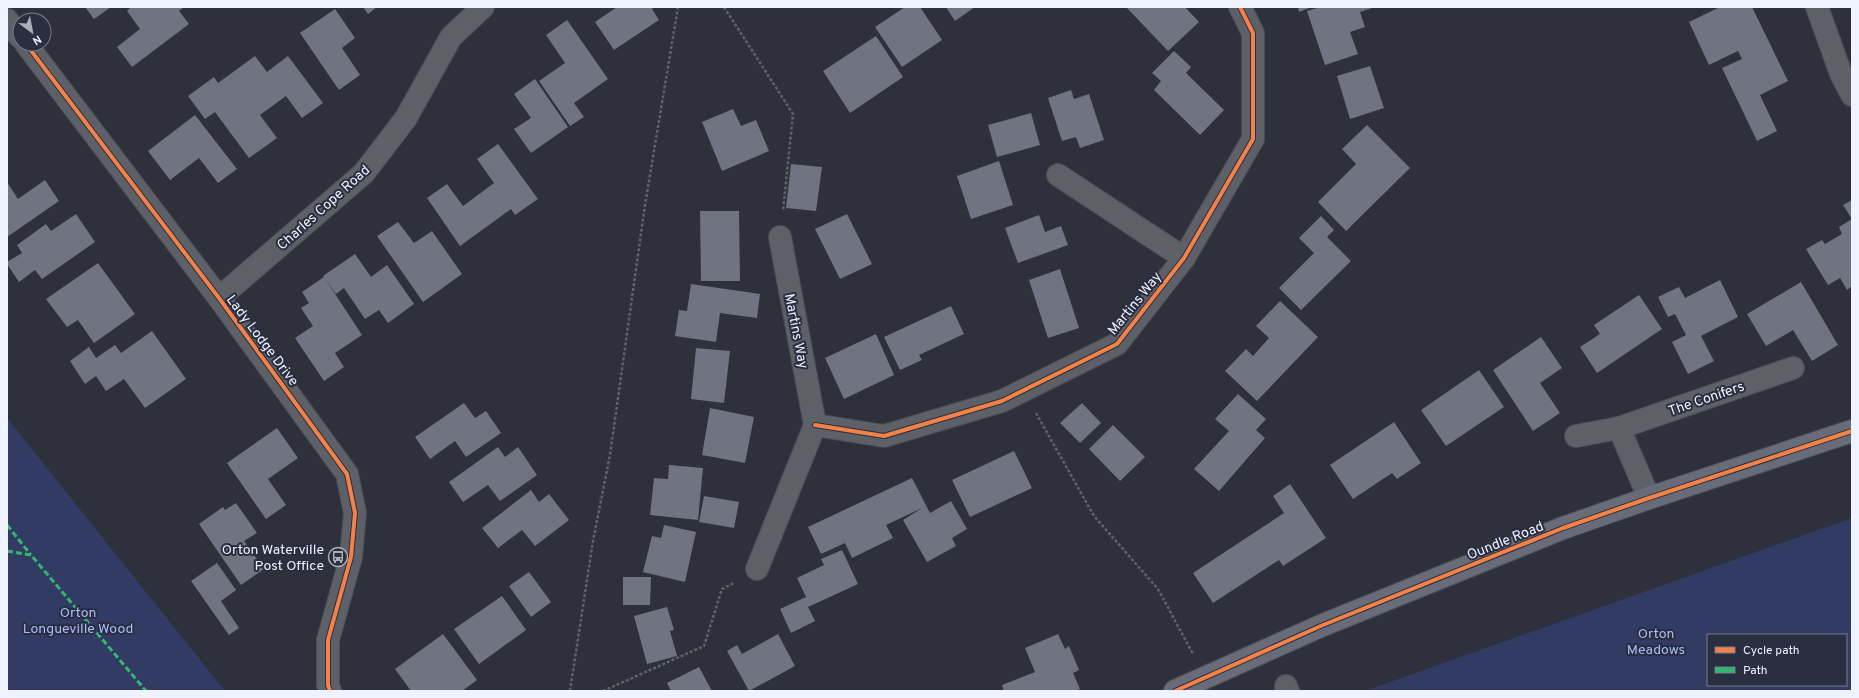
<svg xmlns="http://www.w3.org/2000/svg" width="1859" height="698" viewBox="0 0 1859 698" font-family="Overpass,sans-serif">
<rect width="100%" height="100%" fill="#2e313b"/>
<g fill="#313b64" fill-rule="evenodd">
<polygon points="7,418 225,691 7,691"/>
<path d="M1852,518V691H1365ZM1708,635H1846V685H1708Z"/>
</g>
<g fill="#6f7382">
<polygon points="85,7 111,7 94,19"/>
<polygon points="131,7 184,7 179,11 189,24 132,67 117,47 140,29 127,11"/>
<polygon points="363,7 377,7 368,14"/>
<polygon points="617,7 656,7 652,9 659,20 614,50 595,22"/>
<polygon points="905,7 920,7 942,40 902,67 875,27"/>
<polygon points="946,7 975,7 955,21"/>
<polygon points="1126,7 1185,7 1199,22 1168,51"/>
<polygon points="1298,7 1312,7 1299,12"/>
<polygon points="1320,7 1371,7 1372,8 1360,12 1365,27 1350,32 1358,54 1325,65 1307,11"/>
<polygon points="1720,7 1752,7 1788,81 1760,95 1777,131 1757,141 1722,68 1742,59 1738,51 1709,65 1689,22"/>
<polygon points="335,9 355,38 342,48 360,75 339,90 300,33"/>
<polygon points="567,20 608,79 574,103 584,117 570,126 539,81 565,63 546,35"/>
<polygon points="876,36 903,77 850,113 823,71"/>
<polygon points="1174,51 1191,67 1186,73 1224,110 1200,135 1154,90 1161,81 1152,73"/>
<polygon points="255,56 267,72 288,56 323,103 302,118 286,96 260,115 277,138 249,158 215,112 205,119 188,96 214,77 218,83"/>
<polygon points="1370,66 1384,108 1350,119 1337,76"/>
<polygon points="535,79 568,127 531,153 514,129 531,118 514,94"/>
<polygon points="1071,90 1074,99 1089,94 1104,140 1080,148 1076,137 1062,141 1048,98"/>
<polygon points="733,109 741,126 756,120 769,151 722,171 702,122"/>
<polygon points="1031,113 1040,145 997,157 988,125"/>
<polygon points="195,115 237,169 218,183 199,158 170,180 148,151"/>
<polygon points="1367,125 1410,168 1346,231 1318,202 1356,164 1342,149"/>
<polygon points="498,144 538,199 515,215 511,209 460,246 427,198 447,184 463,206 494,183 477,159"/>
<polygon points="999,161 1013,205 971,219 957,176"/>
<polygon points="791,164 822,167 816,211 786,208"/>
<polygon points="45,180 59,201 7,237 7,182 18,199"/>
<polygon points="1852,200 1852,286 1847,290 1840,278 1828,285 1806,249 1822,240 1825,244 1842,234 1839,227 1852,219 1843,205"/>
<polygon points="700,211 739,211 740,281 701,281"/>
<polygon points="76,214 95,242 42,279 35,270 19,282 7,264 7,262 22,253 17,245 46,224 51,231"/>
<polygon points="847,214 872,264 840,279 815,229"/>
<polygon points="1039,215 1045,232 1061,226 1068,245 1018,263 1005,228"/>
<polygon points="1321,216 1334,230 1327,237 1351,261 1301,310 1279,288 1314,253 1299,238"/>
<polygon points="398,222 414,243 432,231 462,274 423,302 377,236"/>
<polygon points="355,254 371,277 387,265 414,304 388,323 379,310 365,319 344,288 336,294 323,276"/>
<polygon points="98,263 135,314 94,343 78,320 67,327 46,299"/>
<polygon points="1060,269 1079,328 1048,338 1029,280"/>
<polygon points="324,277 362,335 335,353 344,367 324,381 295,338 313,326 301,308 309,303 302,292"/>
<polygon points="1720,280 1738,317 1701,336 1714,361 1688,374 1672,342 1686,335 1675,314 1668,317 1658,297 1679,287 1685,298"/>
<polygon points="1801,282 1838,345 1812,361 1793,330 1766,346 1747,314"/>
<polygon points="691,284 760,294 757,318 720,313 716,342 675,336 679,310 687,311"/>
<polygon points="1639,295 1662,329 1597,373 1580,347 1600,334 1594,325"/>
<polygon points="1280,301 1318,337 1257,401 1225,371 1246,349 1253,356 1269,338 1256,326"/>
<polygon points="951,306 964,334 919,355 922,360 900,370 884,337"/>
<polygon points="152,331 186,379 145,408 124,379 106,391 96,376 85,384 70,361 89,347 96,358 115,345 121,353"/>
<polygon points="876,334 894,375 844,399 825,358"/>
<polygon points="1541,337 1562,368 1540,383 1560,413 1533,431 1493,370"/>
<polygon points="696,348 730,351 724,403 691,399"/>
<polygon points="1479,370 1504,407 1446,446 1421,410"/>
<polygon points="1238,394 1266,419 1256,430 1265,438 1219,491 1194,469 1229,431 1215,419"/>
<polygon points="464,403 475,418 486,411 501,433 466,457 455,441 430,459 415,437"/>
<polygon points="1082,403 1101,423 1080,443 1060,423"/>
<polygon points="710,408 754,417 745,463 702,455"/>
<polygon points="1394,422 1421,463 1397,479 1392,473 1353,499 1330,465"/>
<polygon points="1113,425 1145,457 1120,481 1089,449"/>
<polygon points="277,428 298,458 268,479 286,505 266,519 227,463"/>
<polygon points="498,447 505,457 518,447 537,475 500,501 488,485 463,502 449,482"/>
<polygon points="1014,451 1032,488 970,517 952,480"/>
<polygon points="669,465 703,468 698,520 650,515 654,478 668,479"/>
<polygon points="912,478 930,513 951,501 967,529 952,538 956,546 927,562 903,520 922,508 886,525 893,538 852,558 845,543 821,554 808,527"/>
<polygon points="1290,484 1326,538 1283,566 1279,560 1213,603 1193,573 1284,513 1273,496"/>
<polygon points="531,490 539,502 549,494 569,520 535,546 522,530 498,548 482,528"/>
<polygon points="704,496 739,502 734,528 699,522"/>
<polygon points="236,503 257,533 244,541 264,569 241,585 199,524 223,507 225,510"/>
<polygon points="664,525 696,532 685,582 643,572 652,536 661,538"/>
<polygon points="842,550 858,584 808,607 815,621 791,633 780,609 806,597 797,578 824,565 821,559"/>
<polygon points="217,563 236,590 221,601 239,628 229,635 191,581"/>
<polygon points="529,572 551,602 531,617 509,586"/>
<polygon points="623,577 651,577 650,605 623,605"/>
<polygon points="502,596 526,630 479,664 454,629"/>
<polygon points="667,607 674,630 670,631 677,656 647,664 634,616"/>
<polygon points="443,634 477,680 462,691 411,691 395,669"/>
<polygon points="778,634 795,666 749,691 727,651 737,645 742,654"/>
<polygon points="1058,634 1065,649 1069,646 1079,670 1073,673 1080,689 1076,691 1004,691 1002,685 1035,672 1025,648"/>
<polygon points="699,667 712,691 671,691 667,683"/>
</g>
<g fill="none" stroke-linecap="round" stroke-linejoin="round">
<g stroke="#4b4d56" stroke-width="24">
<g id="street">
<polyline points="1817,7 1841,74 1852,95"/>
<polyline points="7,20 20,37"/>
<polyline points="26,44 219,298 347,474 355,513 351,557 328,640 328,685 330,691"/>
<polyline points="1058,175 1184,258"/>
<polyline points="219,298 364,173 406,118 451,37 483,7"/>
<polyline points="815,425 884,436 1002,401 1117,344 1184,258 1253,139 1253,33 1240,7"/>
<polyline points="1576,436 1619,428"/>
<polyline points="1649,498 1619,428 1793,368"/>
<polyline points="757,569 815,425 780,237"/>
<polyline points="1286,686 1288,691"/>
</g>
</g>
<g stroke="#4b4d56" stroke-width="24">
<polyline id="primary" points="1175,691 1323,625 1563,528 1649,498 1852,431"/>
</g>
<g stroke="#60626a" stroke-width="2.5" stroke-dasharray="3 2" stroke-linecap="butt">
<polyline points="724,7 793,114 783,211"/>
<polyline points="1036,413 1094,516 1158,589 1193,654"/>
<polyline points="570,691 593,541 610,455 645,205 678,7"/>
<polyline points="603,691 704,646 722,589 734,583"/>
</g>
<use href="#street" stroke="#5e6067" stroke-width="22"/>
<use href="#primary" stroke="#686b78" stroke-width="22"/>
<g stroke="#33b770" stroke-width="3" stroke-dasharray="6 3" stroke-linecap="butt">
<polyline points="7,525 31,555"/>
<polyline points="7,551 31,555 146,691"/>
</g>
<g stroke="#292e40" stroke-width="6">
<g id="cycleway">
<polyline points="26,44 219,298 347,474 355,513 351,557 328,640 328,685 330,691"/>
<polyline points="815,425 884,436 1002,401 1117,344 1184,258 1253,139 1253,33 1240,7"/>
<polyline points="1175,691 1323,625 1563,528 1649,498 1852,431"/>
</g>
</g>
<use href="#cycleway" stroke="#f48246" stroke-width="4"/>
</g>
<defs>
<g id="bus-ring" transform="scale(1)"><circle r="9.5" fill="#292e40" stroke="#abafba" stroke-width="1.5"/><path d="M-5-6H5V4H4V6H2V4H-2V6H-4V4H-5ZM-3.5-4V0h7V-4ZM-3.5 1.2v1.5H-2V1.2ZM2 1.2v1.5H3.5V1.2Z" fill="#abafba"/></g>
</defs>
<g fill-rule="evenodd">
<use href="#bus-ring" x="338" y="557"/>
</g>
<g text-anchor="middle" stroke-width="4" stroke-linejoin="round" paint-order="stroke">
<g font-size="14" fill="#eff3ff" stroke="#292e40">
<text transform="translate(323 207) rotate(-42)" y="5">Charles Cope Road</text>
<text transform="translate(1134 303) rotate(-51)" y="5">Martins Way</text>
<text transform="translate(797 331) rotate(79)" y="5">Martins Way</text>
<text transform="translate(263 340) rotate(53)" y="5">Lady Lodge Drive</text>
<text transform="translate(1706 398) rotate(-19)" y="5">The Conifers</text>
<text transform="translate(1505 540) rotate(-22)" y="5">Oundle Road</text>
</g>
<g font-size="14" fill="#eff3ff" stroke="#292e40" text-anchor="end">
<text x="324" y="554">Orton Waterville<tspan x="324" dy="16">Post Office</tspan></text>
</g>
<g font-size="14" fill="#a9bcfb" stroke="#292e40">
<text x="78" y="617">Orton<tspan x="78" dy="16">Longueville Wood</tspan></text>
<text x="1656" y="638">Orton<tspan x="1656" dy="16">Meadows</tspan></text>
</g>
</g>
<rect width="1859" height="698" fill="none" stroke="#eff3ff" stroke-width="16"/>
<rect x="1707" y="634" width="140" height="52" fill="#292e40" stroke="#787d8c"/>
<rect x="1715" y="647" width="20" height="6" fill="#f48246" stroke="#787d8c"/>
<text x="1743" y="654" font-size="12" fill="#eff3ff">Cycle path</text>
<rect x="1715" y="667" width="20" height="6" fill="#33b770" stroke="#787d8c"/>
<text x="1743" y="674" font-size="12" fill="#eff3ff">Path</text>
<g transform="translate(32 32) rotate(148)"><circle r="19" fill="#292e40" stroke="#787d8c"/>
<path d="M0-3L7 15L0 10L-7 15Z" fill="#abafba"/>
<text y="-6" font-size="11" font-weight="bold" text-anchor="middle" fill="#eff3ff">N</text>
</g>
</svg>
